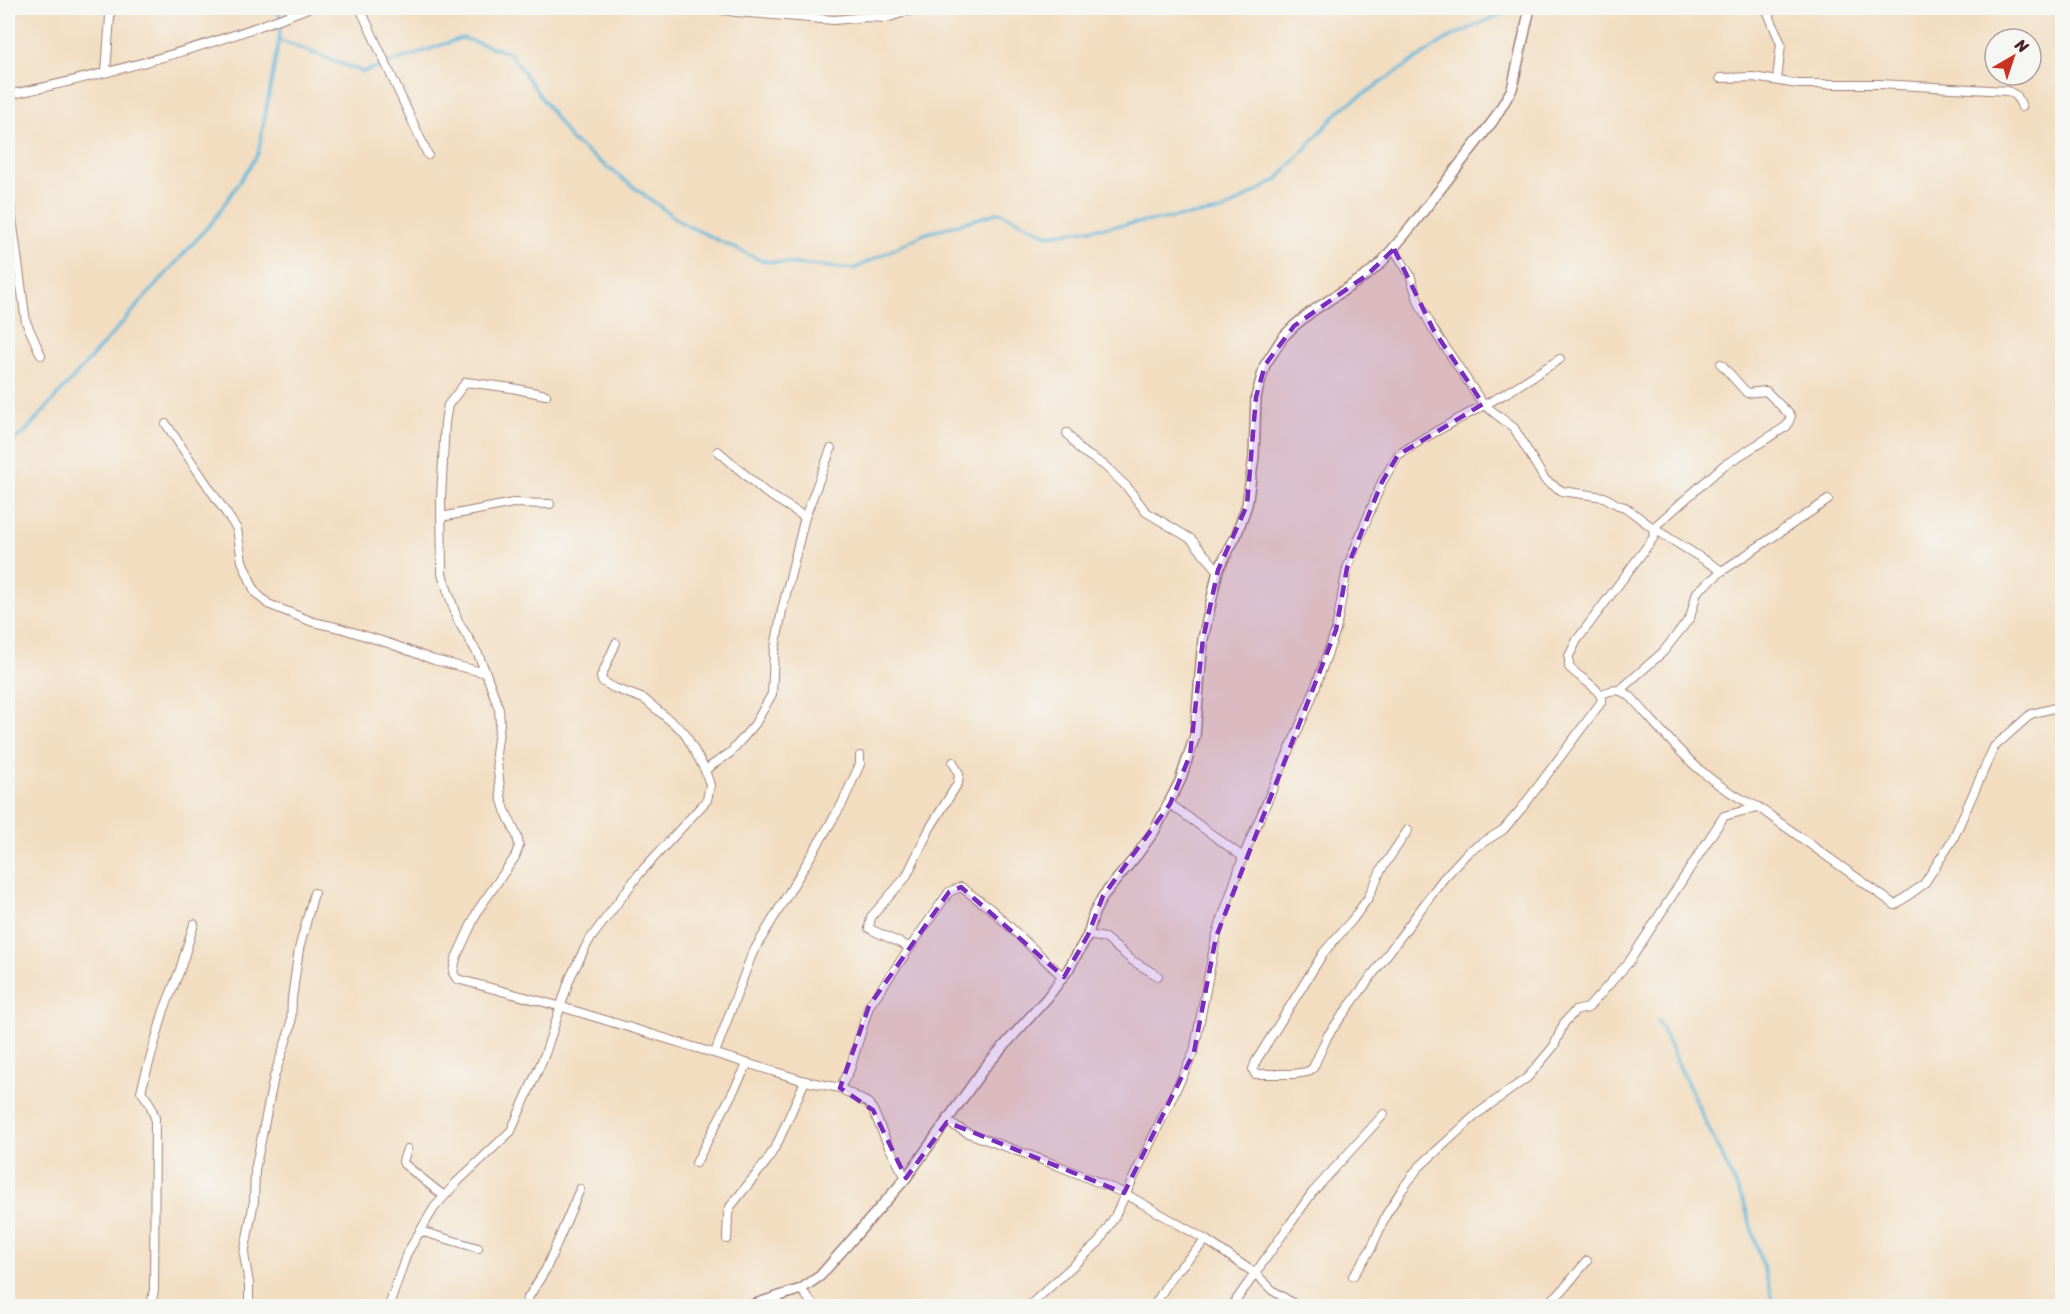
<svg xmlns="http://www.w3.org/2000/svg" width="2070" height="1314" viewBox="0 0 2070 1314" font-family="Sriracha,sans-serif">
<rect width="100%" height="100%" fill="#f6f6f2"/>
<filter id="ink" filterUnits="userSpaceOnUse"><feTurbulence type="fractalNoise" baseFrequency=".0167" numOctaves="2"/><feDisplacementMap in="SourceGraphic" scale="12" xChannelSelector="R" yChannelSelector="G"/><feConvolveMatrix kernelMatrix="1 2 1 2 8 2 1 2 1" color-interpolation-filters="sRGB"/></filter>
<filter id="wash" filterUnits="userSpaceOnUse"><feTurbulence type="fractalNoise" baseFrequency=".008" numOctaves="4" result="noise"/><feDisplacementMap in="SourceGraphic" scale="24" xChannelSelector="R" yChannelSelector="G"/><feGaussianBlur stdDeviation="1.35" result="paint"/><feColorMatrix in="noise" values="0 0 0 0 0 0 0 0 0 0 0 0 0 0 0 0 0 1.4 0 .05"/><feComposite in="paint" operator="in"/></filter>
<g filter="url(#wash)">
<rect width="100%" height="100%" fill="#f2ddc0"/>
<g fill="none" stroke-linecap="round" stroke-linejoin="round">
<g stroke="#5eb7db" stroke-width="3">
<polyline points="279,40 363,72 462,38 510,53 571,140 682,223 762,261 854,269 924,234 1000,212 1048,235 1222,211 1277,180 1341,109 1448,38 1515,8"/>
<polyline points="8,444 24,433 213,221 258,154 279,40 281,18 276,8"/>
<polyline points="1658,1021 1744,1203 1775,1306"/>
</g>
</g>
</g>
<g filter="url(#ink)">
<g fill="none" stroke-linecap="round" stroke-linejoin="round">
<g stroke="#9e7e76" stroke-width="10">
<g id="minor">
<polyline points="360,8 428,155"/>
<polyline points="711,8 736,12 834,20 867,17 886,18 918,8"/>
<polyline points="1766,8 1781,44 1777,80"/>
<polyline points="106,72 110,16 108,8"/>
<polyline points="1720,78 1753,77 1798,84 1879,84 2008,91 2017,96 2022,107"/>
<path d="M8,95C109,74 212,46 308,8"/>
<polyline points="8,189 26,322 41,355"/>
<path d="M1394,249L1410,275L1419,303L1433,329L1483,404L1514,428L1545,480L1562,491L1604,497L1618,505L1625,507L1653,528L1654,537L1577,640L1569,656V667C1579,678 1601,688 1602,701L1522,808L1503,830L1469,851L1443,879L1328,1035L1313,1068L1307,1072L1294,1074H1255L1253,1069L1256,1061L1324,952L1353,919L1368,898L1381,870L1408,830"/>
<polyline points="1721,364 1747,393 1766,391 1791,416 1787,426 1723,466 1653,528 1722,571 1828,500"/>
<polyline points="166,424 237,529 242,561 255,592 268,604 313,622 340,628 391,644 434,660 486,673 478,654 458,621 442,574 441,498 445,422 448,405 466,382 512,388 546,395"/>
<polyline points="1067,433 1080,450 1104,465 1127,487 1146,512 1191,539 1218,570"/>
<polyline points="718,451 765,492 805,517"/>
<polyline points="441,517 513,503 550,504"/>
<polyline points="486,673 499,709 500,723 496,754 501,797 505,810 517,836 519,846 515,857 478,910 456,958 453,973 457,979 562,1007 805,1081 840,1088 868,1103 873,1110 888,1145 906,1178"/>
<polyline points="1620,690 1663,652 1690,618 1697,592 1722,571"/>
<polyline points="705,770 730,753 755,724 772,694 774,654 782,610 805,517 831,449"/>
<polyline points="1170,804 1243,857"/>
<polyline points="1758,807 1895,905 1924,884 1953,839 1994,747 2031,714 2062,706"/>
<polyline points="1088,935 1105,938 1133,961 1158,976"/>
<polyline points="909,947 872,930 869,928 871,917 906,877 930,828 958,783 959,774 953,762"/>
<polyline points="715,1053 752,954 842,804 860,764 860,756"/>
<polyline points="840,1088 850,1069 869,1006 949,892 961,887 992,910 1062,976"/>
<polyline points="947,1122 968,1133 1059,1166 1124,1193 1206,1240 1256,1274 1272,1290 1297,1306"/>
<polyline points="407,1149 403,1161 404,1164 444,1196"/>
<polyline points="696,1163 748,1063"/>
<polyline points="420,1231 478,1248"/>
<polyline points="727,1239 728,1214 730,1207 767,1161 778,1142 805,1081"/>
<path d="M1353,1276L1371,1249L1386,1215L1401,1191L1418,1168L1477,1114L1528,1077L1554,1046L1564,1023L1575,1011L1588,1008L1629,962L1724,816L1758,807C1700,781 1673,743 1631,697C1620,689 1615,688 1602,694"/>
<polyline points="801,1289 814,1306"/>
<polyline points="151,1306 154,1290 155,1118 150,1104 141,1091 164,1010 180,970 194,924"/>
<polyline points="249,1306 249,1284 244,1254 254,1201 255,1170 274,1077 291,1026 292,998 299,949 314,893"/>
<polyline points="389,1306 407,1253 434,1208 456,1183 511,1131 545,1054 570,978 588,942 639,874 707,800 710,785 705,770 684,732 644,699 614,688 602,681 601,677 616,643"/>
<polyline points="526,1306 528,1298 546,1269 580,1189"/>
<polyline points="1029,1306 1099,1242 1115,1216 1194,1052 1216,937 1243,857 1310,702 1336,630 1347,568 1382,482 1398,455 1424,438 1508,392 1560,359"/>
<polyline points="1154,1306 1172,1276 1206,1240"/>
<polyline points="1232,1306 1312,1193 1384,1114"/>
<polyline points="1544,1306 1561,1292 1587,1261"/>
</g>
</g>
<g stroke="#9e7e76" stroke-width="12">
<polyline id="tertiary" points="749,1306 801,1289 820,1276 906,1178 985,1067 1047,998 1068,970 1088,935 1094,913 1103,896 1137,855 1155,830 1180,781 1195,736 1203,639 1218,570 1236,536 1247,505 1254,457 1256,397 1265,365 1283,337 1294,326 1311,312 1367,275 1381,263 1411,227 1493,121 1512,89 1530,8"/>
</g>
<use href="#minor" stroke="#fff" stroke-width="8"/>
<use href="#tertiary" stroke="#fff" stroke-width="9"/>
</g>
</g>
<path fill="#7b2cbf" fill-opacity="0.2" stroke="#7b2cbf" stroke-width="4.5" stroke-dasharray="12 8" stroke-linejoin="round" d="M1394,249L1433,329L1483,404L1398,455L1382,482L1347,568L1336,630L1216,937L1194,1052L1124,1193L947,1122L906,1178L873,1110L840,1088L869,1006L949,892L961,887L1064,977L1088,935L1103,896L1170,804L1190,755L1203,639L1218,570L1247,505L1256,397L1265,365L1294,326L1367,275Z"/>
<rect width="2070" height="1314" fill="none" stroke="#f6f6f2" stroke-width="30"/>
<g transform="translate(2013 57) rotate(39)"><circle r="28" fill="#f6f6f2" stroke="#b1a0a2" stroke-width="1.5"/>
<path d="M0-4.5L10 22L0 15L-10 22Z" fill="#c8321e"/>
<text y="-9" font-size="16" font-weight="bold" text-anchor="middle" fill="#4a1f2b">N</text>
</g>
</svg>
